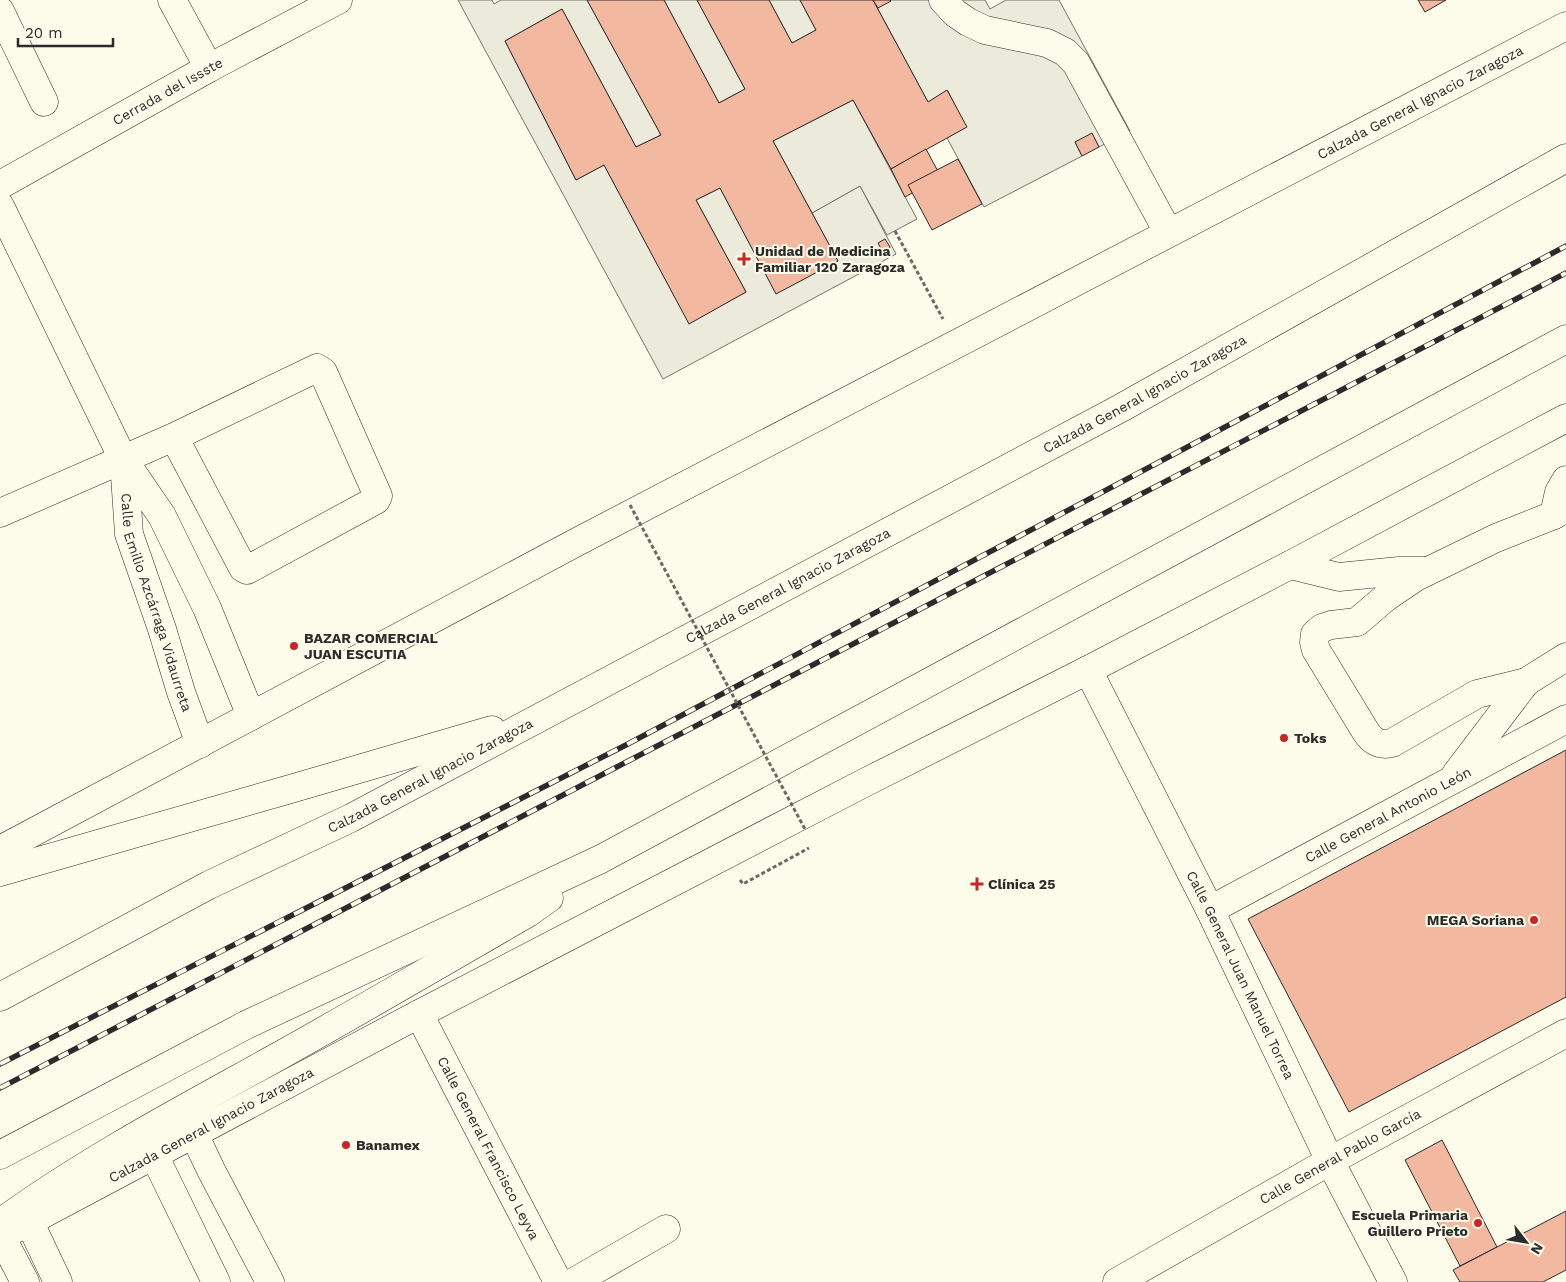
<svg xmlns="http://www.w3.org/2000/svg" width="1566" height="1282" viewBox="0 0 1566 1282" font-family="'Work Sans',sans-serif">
<rect width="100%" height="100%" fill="#fdfbea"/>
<g fill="#ecebdb" stroke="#74746e">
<polygon points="458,0 492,0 494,4 501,0 587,0 661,135 636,147 562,9 505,41 576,180 604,165 689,323 746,292 696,200 720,188 776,293 838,261 812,213 860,186 896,254 663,379"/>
<polygon points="664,0 697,0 745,89 719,103"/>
<polygon points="769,0 800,0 816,30 792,43"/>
</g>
<g fill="#eceadb" stroke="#74746e">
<polygon points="873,0 985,0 990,9 1006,0 1059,0 1130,131 1099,147 1092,134 1075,142 1082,156 984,207 947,138 966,127 948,91 928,102"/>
<polygon points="853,100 917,219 887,235 860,186 812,213 773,141"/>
</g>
<g fill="#f2b8a0" stroke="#2b2b2b">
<polygon points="587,0 664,0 719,103 745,89 697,0 769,0 792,43 816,30 800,0 873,0 928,102 947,90 967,127 891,169 853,100 773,141 838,261 776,294 720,188 696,200 746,292 689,324 604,165 576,180 505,41 562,9 636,147 661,135"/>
<polygon points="873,0 890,0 891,1 878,8"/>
<polygon points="1418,0 1446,0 1425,12"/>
<polygon points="1092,133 1099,147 1082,156 1075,142"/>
<polygon points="926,149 941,177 905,197 891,169"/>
<polygon points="958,159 982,204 932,230 908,185"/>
<polygon points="885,239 890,247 886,258 878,243"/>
<polygon points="1566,750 1566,997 1349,1112 1248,919"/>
<polygon points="1442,1140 1497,1247 1460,1266 1405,1160"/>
<polygon points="1566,1211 1566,1270 1543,1282 1460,1282 1453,1270"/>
</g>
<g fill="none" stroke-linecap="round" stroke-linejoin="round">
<g stroke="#2b2b2b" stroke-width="29">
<g id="minor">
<polyline points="172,0 209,68"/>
<polyline points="943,0 955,13 968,22 985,30 1047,43 1065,52 1076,63 1168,232"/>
<polyline points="0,11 44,102"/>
<path id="s1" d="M0,185L209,68L338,0"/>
<polyline points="0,206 123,459 162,516 207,608 251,716"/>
<path id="s2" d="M124,461L129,534L162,629L181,692L200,744"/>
<path d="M1566,508L1554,515L1496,538L1416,577L1385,598L1357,622L1331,625L1322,628L1315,634L1314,642L1316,650L1366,732C1373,742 1380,746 1392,743L1477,694L1526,682L1566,657"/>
<polyline points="0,513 174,437 317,368 323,372 378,496 376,500 247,570 243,568 174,437"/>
<polyline points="1554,515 1559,492 1566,480"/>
<polyline points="1290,565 1339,577 1399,571 1427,571"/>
<path id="s3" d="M1088,670L1210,910L1330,1161L1393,1282"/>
<polyline points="1456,774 1526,682"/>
<path id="s4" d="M1210,910L1566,719"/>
<path id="s5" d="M419,1014L558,1282"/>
<polyline points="194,1134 211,1170 270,1282"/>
<polyline points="154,1155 216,1282"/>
<polyline points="29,1221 58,1282"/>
<polyline points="1,1236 25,1282"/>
<polyline points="574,1282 666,1229"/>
<path id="s6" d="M1117,1282L1330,1161L1566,1033"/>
</g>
</g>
<g stroke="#2b2b2b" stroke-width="29">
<g id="major">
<path id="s7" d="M0,850L575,543L1566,26"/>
<path id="s8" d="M0,1237L419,1014L864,783L1088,670L1290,565L1566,418"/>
</g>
</g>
<g stroke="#2b2b2b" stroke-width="29">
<g id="highway">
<polyline points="0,872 287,790 492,730"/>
<path id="s9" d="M0,997L209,885L351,818L1121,408L1566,158"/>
<polyline points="0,1155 246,1025 601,859 1566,339"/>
<path d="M0,1223C88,1159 184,1109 279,1056C363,1009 445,961 528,913L549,898"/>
</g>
</g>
<g stroke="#6a6964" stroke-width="3" stroke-dasharray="4 2.5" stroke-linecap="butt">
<polyline points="895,231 943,319"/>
<polyline points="740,880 743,884 809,848"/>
</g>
<use href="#minor" stroke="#fdfbea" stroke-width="28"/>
<use href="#major" stroke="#fdfbea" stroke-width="28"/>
<use href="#highway" stroke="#fdfbea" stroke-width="28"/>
<g stroke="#2b2b2b" stroke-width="5.5">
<g id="rail">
<polyline points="0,1064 624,746 1566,246"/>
<polyline points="0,1088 1566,273"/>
</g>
</g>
<use href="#rail" stroke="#fdfbea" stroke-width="4" stroke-dasharray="11" stroke-linecap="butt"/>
<polyline stroke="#6a6964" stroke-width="3" stroke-dasharray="4 2.5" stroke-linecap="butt" points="630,505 806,831"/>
</g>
<g fill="#c62828" stroke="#fdfbea" stroke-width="2">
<path d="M741.5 251.5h5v5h5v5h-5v5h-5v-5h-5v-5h5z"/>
<circle cx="294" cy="646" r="5"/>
<circle cx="1284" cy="738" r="5"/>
<path d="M974.5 876.5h5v5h5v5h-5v5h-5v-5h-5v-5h5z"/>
<circle cx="1534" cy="920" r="5"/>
<circle cx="346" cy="1145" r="5"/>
<circle cx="1478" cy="1223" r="5"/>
</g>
<g text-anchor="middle" stroke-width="4" stroke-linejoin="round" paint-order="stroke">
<g font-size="14" fill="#2b2b2b" stroke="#fdfbea">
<text dy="5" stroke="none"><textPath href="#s1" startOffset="192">Cerrada del Issste</textPath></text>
<text dy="5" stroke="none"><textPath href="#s7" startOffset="1605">Calzada General Ignacio Zaragoza</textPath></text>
<text dy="5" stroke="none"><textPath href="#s9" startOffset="1294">Calzada General Ignacio Zaragoza</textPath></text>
<text dy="5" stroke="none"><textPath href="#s9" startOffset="889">Calzada General Ignacio Zaragoza</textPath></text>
<text dy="5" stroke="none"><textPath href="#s2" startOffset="146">Calle Emilio Azcárraga Vidaurreta</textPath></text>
<text dy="5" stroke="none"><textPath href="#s9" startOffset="484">Calzada General Ignacio Zaragoza</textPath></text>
<text dy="5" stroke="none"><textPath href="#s4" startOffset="202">Calle General Antonio León</textPath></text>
<text dy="5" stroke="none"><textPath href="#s3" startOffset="341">Calle General Juan Manuel Torrea</textPath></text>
<text dy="5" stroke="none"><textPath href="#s8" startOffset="239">Calzada General Ignacio Zaragoza</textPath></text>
<text dy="5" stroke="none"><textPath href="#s5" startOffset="151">Calle General Francisco Leyva</textPath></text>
<text dy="5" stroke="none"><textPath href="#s6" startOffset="256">Calle General Pablo García</textPath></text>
</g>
<g font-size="14" font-weight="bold" fill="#2b2b2b" stroke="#fdfbea" text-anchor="start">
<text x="755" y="256">Unidad de Medicina<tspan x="755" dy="16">Familiar 120 Zaragoza</tspan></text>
<text x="304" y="643">BAZAR COMERCIAL<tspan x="304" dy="16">JUAN ESCUTIA</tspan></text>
<text x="1294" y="743">Toks</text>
<text x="988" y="889">Clínica 25</text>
<text x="1524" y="925" text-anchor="end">MEGA Soriana</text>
<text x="356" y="1150">Banamex</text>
<text x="1468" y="1220" text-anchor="end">Escuela Primaria<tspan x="1468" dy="16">Guillero Prieto</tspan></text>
</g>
</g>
<g transform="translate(1526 1242) rotate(121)" stroke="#fdfbea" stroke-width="4" paint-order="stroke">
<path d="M0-4L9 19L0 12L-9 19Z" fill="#2b2b2b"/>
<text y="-8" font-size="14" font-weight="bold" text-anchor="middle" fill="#2b2b2b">N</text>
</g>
<path d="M18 38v8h95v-8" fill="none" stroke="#2b2b2b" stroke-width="2.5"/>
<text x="25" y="38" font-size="15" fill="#2b2b2b" stroke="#fdfbea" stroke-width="4" paint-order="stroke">20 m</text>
</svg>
